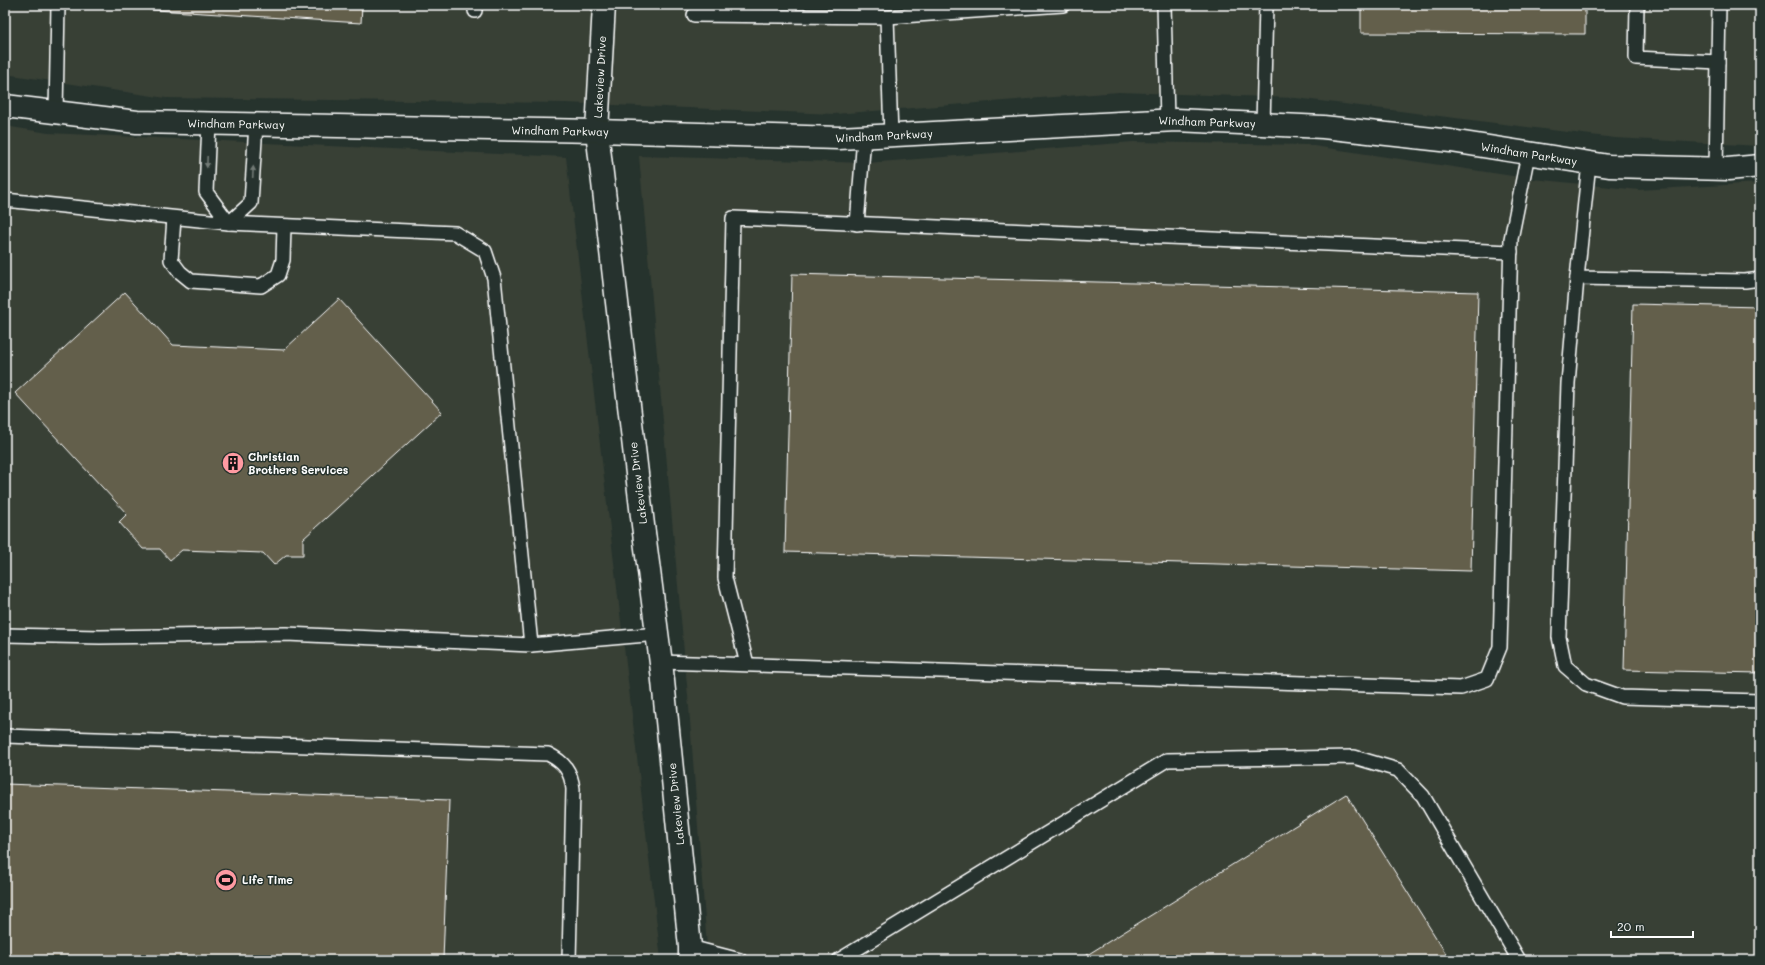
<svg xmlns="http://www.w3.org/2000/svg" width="1765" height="965" viewBox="0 0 1765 965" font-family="Mali,sans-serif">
<rect width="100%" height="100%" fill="#26332d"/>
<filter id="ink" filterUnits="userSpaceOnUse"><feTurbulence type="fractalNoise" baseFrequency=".025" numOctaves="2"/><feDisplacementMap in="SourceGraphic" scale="8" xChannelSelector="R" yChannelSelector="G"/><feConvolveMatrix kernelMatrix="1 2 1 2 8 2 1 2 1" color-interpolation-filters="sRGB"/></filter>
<g filter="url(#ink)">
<g fill="#384036">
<polygon points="5,5 1760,5 1760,146 1615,138 1296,98 1119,92 834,114 565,103 166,98 5,74"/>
<polygon points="5,126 48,133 566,157 661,960 5,960"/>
<polygon points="1133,142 1307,145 1533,179 1639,190 1760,183 1760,960 708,960 689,707 639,156 867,163"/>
</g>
<g fill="#635f4c" stroke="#fff">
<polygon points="140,5 362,5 361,23 140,9"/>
<polygon points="1361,5 1585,5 1585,34 1361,33"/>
<polygon points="792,274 1478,292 1471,571 785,552"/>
<polygon points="125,292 173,345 284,350 339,299 442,412 303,539 303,555 286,555 274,565 263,553 182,550 170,560 160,549 143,549 119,522 127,514 15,393"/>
<polygon points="1633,304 1760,307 1760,673 1624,670"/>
<polygon points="5,784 449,800 443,960 5,960"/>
<polygon points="1346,794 1450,960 1079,960"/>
</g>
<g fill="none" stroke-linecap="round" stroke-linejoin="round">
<g stroke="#fff" stroke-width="16">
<g id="lane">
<polyline points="1164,5 1167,120"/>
<polyline points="1637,5 1636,58 1718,62"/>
<polyline points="475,11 475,5"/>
<polyline points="694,15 887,17 1063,5"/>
<polyline points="887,17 891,136"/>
<polyline points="56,112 58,5"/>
<polyline points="209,123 206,192 229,223 251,203 256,124"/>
<polyline points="1263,124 1266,5"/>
<polyline points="1589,163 1577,278 1745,281 1760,279"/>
<polyline points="1716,168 1719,5"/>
<polyline points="5,200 229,223 455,233 485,251 494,278 531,645 658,634"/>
<polyline points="174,218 171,260 180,272 191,281 261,286 278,275 283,260 284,226"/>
<polyline points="857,224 864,137"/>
<polyline points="1577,278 1568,383 1559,637 1565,666 1586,684 1622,697 1760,701"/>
<polyline points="5,635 100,637 286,634 531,645"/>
<polyline points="661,662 1461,688 1487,679 1500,647 1511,239 1528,154"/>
<polyline points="747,664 725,578 733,218 1511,252"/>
<path d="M5,736L548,754C564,762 571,771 573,789L569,960"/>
<polyline points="690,947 740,960"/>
<polyline points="839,960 1167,760 1354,757 1398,770 1423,796 1519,960"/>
</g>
</g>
<g stroke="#fff" stroke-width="25">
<g id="street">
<polyline points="604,5 597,131 643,525 662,671 690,947 690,960"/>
<polyline points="5,106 137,122 597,131 839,138 1176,120 1323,127 1451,141 1609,166 1728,169 1760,166"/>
</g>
</g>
<use href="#lane" stroke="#26332d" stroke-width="13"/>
<use href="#street" stroke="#26332d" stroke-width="22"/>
</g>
<defs><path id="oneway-solid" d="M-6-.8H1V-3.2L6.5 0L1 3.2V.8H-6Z"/></defs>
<g fill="#727a76">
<use href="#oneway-solid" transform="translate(207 162) rotate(92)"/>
<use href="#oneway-solid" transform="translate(253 172) rotate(-87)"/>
</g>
</g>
<defs>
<g id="building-disc" transform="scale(1.15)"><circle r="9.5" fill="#ff9aa2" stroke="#26332d"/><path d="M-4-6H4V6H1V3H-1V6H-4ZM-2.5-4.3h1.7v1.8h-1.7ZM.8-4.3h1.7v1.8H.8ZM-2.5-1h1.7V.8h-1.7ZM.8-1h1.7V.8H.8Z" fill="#111"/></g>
<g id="stadium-disc" transform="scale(1.15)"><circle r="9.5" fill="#ff9aa2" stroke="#26332d"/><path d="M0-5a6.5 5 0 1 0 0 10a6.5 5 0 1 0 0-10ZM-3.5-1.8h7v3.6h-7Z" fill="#111"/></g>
</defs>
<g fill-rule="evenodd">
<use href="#building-disc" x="233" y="463"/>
<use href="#stadium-disc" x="226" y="880"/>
</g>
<g text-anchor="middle" stroke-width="3" stroke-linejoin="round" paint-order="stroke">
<g font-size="11" fill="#fff" stroke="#26332d">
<text transform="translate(600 77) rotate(-87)" y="4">Lakeview Drive</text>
<text transform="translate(1207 122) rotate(2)" y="4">Windham Parkway</text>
<text transform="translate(236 124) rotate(1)" y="4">Windham Parkway</text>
<text transform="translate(560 131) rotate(1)" y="4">Windham Parkway</text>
<text transform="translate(884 136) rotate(-3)" y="4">Windham Parkway</text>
<text transform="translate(1529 154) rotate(9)" y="4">Windham Parkway</text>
<text transform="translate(638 483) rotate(-97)" y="4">Lakeview Drive</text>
<text transform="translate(676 804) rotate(-96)" y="4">Lakeview Drive</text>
</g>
<g font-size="11" font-weight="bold" fill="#fff" stroke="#26332d" text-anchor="start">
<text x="248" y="461">Christian<tspan x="248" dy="13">Brothers Services</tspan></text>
<text x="242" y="884">Life Time</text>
</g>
</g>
<rect width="1765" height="965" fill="none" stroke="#26332d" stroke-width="20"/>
<rect x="10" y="10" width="1745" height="945" fill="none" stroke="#fff" stroke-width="1.5" filter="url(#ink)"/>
<path d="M1611 931v6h82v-6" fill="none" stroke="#ffffff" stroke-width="2"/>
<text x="1617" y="931" font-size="12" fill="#ffffff" stroke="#26332d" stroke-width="3" paint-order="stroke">20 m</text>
</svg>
